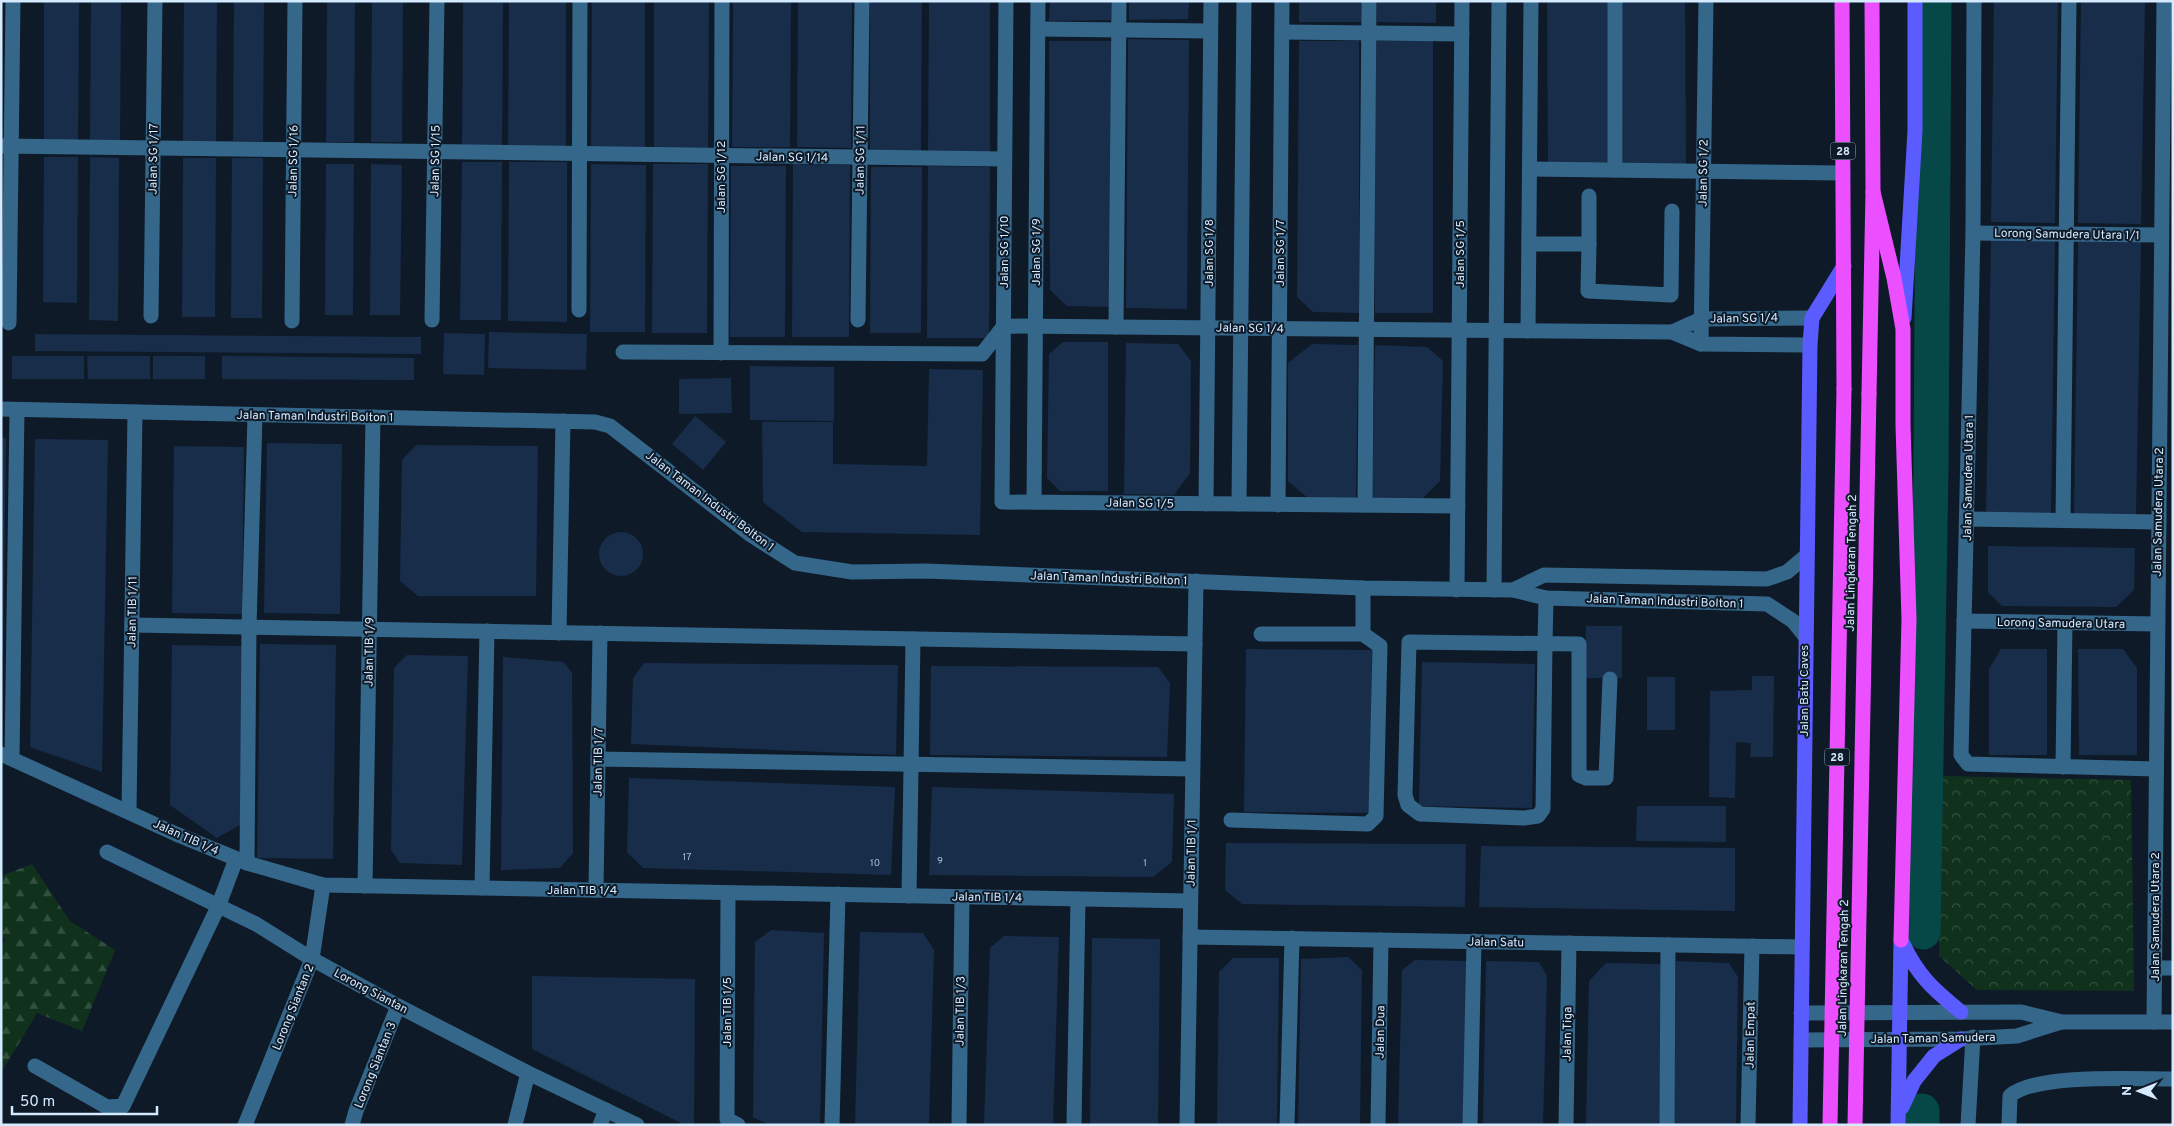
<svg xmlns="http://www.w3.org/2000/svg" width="2174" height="1126" viewBox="0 0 2174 1126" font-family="Overpass,sans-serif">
<defs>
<pattern id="forest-firs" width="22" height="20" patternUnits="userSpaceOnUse" patternTransform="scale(1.25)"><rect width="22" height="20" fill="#10321c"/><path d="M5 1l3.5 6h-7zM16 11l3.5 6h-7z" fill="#32503e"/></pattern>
<pattern id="park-crowns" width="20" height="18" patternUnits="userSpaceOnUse" patternTransform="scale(1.25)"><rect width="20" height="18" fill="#10321c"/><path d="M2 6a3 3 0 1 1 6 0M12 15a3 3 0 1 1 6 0" fill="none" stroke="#32503e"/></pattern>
</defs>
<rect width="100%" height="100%" fill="#0e1a28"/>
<polygon fill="url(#forest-firs)" points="32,864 70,921 115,950 82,1031 37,1013 1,1073 1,943 5,942 1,928 1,876"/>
<polygon fill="url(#park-crowns)" points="1943,776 2131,780 2134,991 1977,990 1939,956"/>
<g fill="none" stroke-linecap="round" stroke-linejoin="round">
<g stroke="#064848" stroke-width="35">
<polyline points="1923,932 1931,468 1934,1"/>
<polyline points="1922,1125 1922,1111"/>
</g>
</g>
<g fill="#182d4a">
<polygon points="44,1 79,1 78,140 44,140"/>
<polygon points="91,1 121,1 120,140 90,140"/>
<polygon points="184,1 217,1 216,141 183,141"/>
<polygon points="234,1 264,1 263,141 233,141"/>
<polygon points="327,1 355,1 354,142 326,142"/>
<polygon points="372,1 403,1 402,142 371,142"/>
<polygon points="463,1 503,1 502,147 462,147"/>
<polygon points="509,1 566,1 566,147 508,147"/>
<polygon points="592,1 645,1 645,150 591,149"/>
<polygon points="654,1 709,1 708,150 654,150"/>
<polygon points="733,1 791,1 790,147 732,147"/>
<polygon points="798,1 852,1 851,148 797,147"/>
<polygon points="870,1 922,1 921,152 870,152"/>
<polygon points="929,1 990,1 990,153 928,152"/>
<polygon points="1050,1 1111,1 1111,20 1049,21"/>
<polygon points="1129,1 1189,1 1188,19 1129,20"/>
<rect x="1299" y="1" width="62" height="21"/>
<polygon points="1377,1 1436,1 1436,23 1377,22"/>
<polygon points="1547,1 1608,1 1609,166 1548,166"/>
<polygon points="1622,1 1685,1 1686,165 1623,166"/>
<polygon points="1994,1 2058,1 2055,223 1991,222"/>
<polygon points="2081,1 2145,1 2141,224 2078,223"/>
<polygon points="1128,39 1189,40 1187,309 1126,308"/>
<polygon points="1049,41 1111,41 1112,307 1067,306 1050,290"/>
<polygon points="1299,41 1359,41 1359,313 1313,312 1297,297"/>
<polygon points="1373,41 1433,41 1433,313 1375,313"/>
<polygon points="44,157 78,157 77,303 43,302"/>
<polygon points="90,157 119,158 118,321 89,320"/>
<polygon points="183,158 216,158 215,317 182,317"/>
<polygon points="232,158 263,158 262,318 231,318"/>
<polygon points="462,162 502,162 501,320 460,320"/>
<polygon points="509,162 567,162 567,322 508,321"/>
<polygon points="326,164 354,164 353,315 325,315"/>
<polygon points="371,164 402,165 400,315 370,315"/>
<polygon points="591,164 646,165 645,332 590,332"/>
<polygon points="653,164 708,164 707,333 652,333"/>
<polygon points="793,164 850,165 849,337 792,337"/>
<polygon points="731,166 786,166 785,337 730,337"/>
<polygon points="928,166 990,167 989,338 927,338"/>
<polygon points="871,167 922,167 921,333 870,333"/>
<polygon points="1991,240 2055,241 2051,515 1986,514"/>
<polygon points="2078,242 2141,242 2136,516 2074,515"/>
<polygon points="489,332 587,334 586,370 488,368"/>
<polygon points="444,333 485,334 484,375 443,374"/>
<polygon points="35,334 421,337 421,354 35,351"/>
<polygon points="1063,342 1108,342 1108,491 1060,491 1047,478 1049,354"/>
<polygon points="1126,343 1178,344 1191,361 1190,473 1174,495 1124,494"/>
<polygon points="1312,344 1358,345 1356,498 1308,498 1288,481 1288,363"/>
<polygon points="1375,345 1427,347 1443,361 1440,481 1423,498 1372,498"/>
<rect x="12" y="356" width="72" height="23"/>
<polygon points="87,356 150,356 150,379 88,379"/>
<rect x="153" y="356" width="52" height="23"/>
<polygon points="222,356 414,358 414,380 222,379"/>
<polygon points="750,366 834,367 834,421 750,420"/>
<polygon points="929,369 983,370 980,535 802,532 763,502 762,422 833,422 833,464 927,466"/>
<polygon points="731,378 732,413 679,414 679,379"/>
<polygon points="695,416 726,442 703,470 672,444"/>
<polygon points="1,438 6,438 3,654 1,654"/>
<polygon points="35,439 108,440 102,772 30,747"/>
<polygon points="267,443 342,444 340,614 264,613"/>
<polygon points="416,445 538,446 536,596 418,596 400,581 402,460"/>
<polygon points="174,446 244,447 242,614 172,613"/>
<circle cx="621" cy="554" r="22"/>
<polygon points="1988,546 2135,548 2134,590 2116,607 2002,606 1988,592"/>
<polygon points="1586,626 1622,626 1622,678 1585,678"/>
<polygon points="260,644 336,645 333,859 257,858"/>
<polygon points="172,645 242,646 240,825 217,838 170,805"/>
<polygon points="1246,649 1372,650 1370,813 1244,812"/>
<polygon points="2001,649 2047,649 2047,755 1989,755 1989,669"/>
<polygon points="2078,649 2123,649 2137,668 2137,755 2079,755"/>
<polygon points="407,655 468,656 462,865 400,863 391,850 394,668"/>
<polygon points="503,657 564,662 572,673 573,853 560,868 501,870"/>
<polygon points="1422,662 1535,664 1532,808 1419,806"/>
<polygon points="644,663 898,665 896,755 631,744 633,678"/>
<polygon points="931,666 1158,667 1170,683 1167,757 930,755"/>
<polygon points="1752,676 1774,676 1773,757 1750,757 1751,743 1736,742 1735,798 1709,797 1710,691 1752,690"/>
<rect x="1647" y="677" width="28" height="53"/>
<polygon points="629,778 895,787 891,875 643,868 627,852"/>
<polygon points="932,787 1174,794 1172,862 1153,877 929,875"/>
<polygon points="1637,806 1726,806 1726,842 1636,841"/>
<polygon points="1226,843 1466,844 1465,907 1242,904 1225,890"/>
<polygon points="1481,846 1735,848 1735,911 1479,907"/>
<polygon points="771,930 824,933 820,1125 769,1125 753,1117 755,942"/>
<polygon points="860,932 923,933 934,950 929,1125 855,1125"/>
<polygon points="1004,936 1059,937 1053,1125 984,1125 990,948"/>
<polygon points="1092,938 1160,939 1158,1125 1090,1125"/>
<polygon points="1348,957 1362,970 1360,1125 1298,1125 1301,959"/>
<polygon points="1233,958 1279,958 1277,1125 1217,1125 1219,972"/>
<polygon points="1415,960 1468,961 1466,1125 1398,1125 1402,970"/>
<polygon points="1486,961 1539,962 1547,976 1543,1125 1483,1125"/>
<polygon points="1676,961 1729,963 1738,977 1736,1125 1673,1125"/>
<polygon points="1606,963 1663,964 1660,1125 1586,1125 1589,981"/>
<polygon points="532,976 695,979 694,1125 685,1125 532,1049"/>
</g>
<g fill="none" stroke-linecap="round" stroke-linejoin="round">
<g stroke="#35678a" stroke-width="15">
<polyline points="1006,1 1002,502 1458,506"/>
<polyline points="1974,1 1973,233 1961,755 1968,764 2156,769"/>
<polyline points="1038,29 1210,31"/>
<polyline points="1282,32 1462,34"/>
<polyline points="1,146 1004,159"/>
<polyline points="1530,169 1843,173"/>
<polyline points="1615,170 1615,1"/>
<polyline points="1973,233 2161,235"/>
<polyline points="1529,244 1589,244 1589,196"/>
<polyline points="1589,244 1588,291 1671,295 1672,211"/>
<polyline points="579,310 580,1"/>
<polyline points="151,316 155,1"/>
<polyline points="432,320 437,1"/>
<polyline points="858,320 862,1"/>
<polyline points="292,321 295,1"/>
<polyline points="9,323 13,1"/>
<polyline points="1116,327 1119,1"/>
<polyline points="1528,331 1531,1"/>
<polyline points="1672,332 1701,344 1810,345"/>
<polyline points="1701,344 1706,1"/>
<polyline points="623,352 982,354 1004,326 1672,332 1701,319 1812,318"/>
<polyline points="721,353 722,1"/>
<polyline points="1,409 595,422 610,426 751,535 795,563 852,572 925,571 1363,588 1513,590 1546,598 1767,604 1793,621 1805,636"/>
<polyline points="1034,502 1038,1"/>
<polyline points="1206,504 1211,1"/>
<polyline points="1239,504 1244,1"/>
<polyline points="1278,505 1282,1"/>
<polyline points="1365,505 1369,1"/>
<polyline points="1967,519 2159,522"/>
<polyline points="2063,520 2069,1"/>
<polyline points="1457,590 1462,1"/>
<polyline points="1494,590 1499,1"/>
<polyline points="1513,590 1544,575 1767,579 1787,572 1806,556"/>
<polyline points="1546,598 1545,643 1543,809 1538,816 1524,818 1420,814 1408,805 1405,795 1409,642 1579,644 1579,775 1586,778 1606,778 1610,679"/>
<polyline points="1964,621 2157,624"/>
<polyline points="132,625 1195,644"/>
<polyline points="559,633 563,421"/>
<polyline points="1261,634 1363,634"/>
<polyline points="1,754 176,834 247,863 323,885 1190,901"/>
<polyline points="12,758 17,410"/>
<polyline points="598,759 1192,769"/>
<polyline points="2063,767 2065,623"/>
<polyline points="129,812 135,412"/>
<polyline points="1231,820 1368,824 1376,816 1380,646 1363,634 1363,588"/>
<polyline points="107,852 256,924 312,959 398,1006 528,1073 637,1125"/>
<polyline points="247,863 249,627 255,415"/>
<polyline points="365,886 373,417"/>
<polyline points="482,888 487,631"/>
<polyline points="596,890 600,633"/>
<polyline points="728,893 727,1119 738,1125"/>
<polyline points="909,896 913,639"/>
<polyline points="1190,937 1802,947"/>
<polyline points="2154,968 2173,968"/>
<polyline points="1801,1013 2021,1012 2062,1022 2173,1022"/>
<polyline points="2154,1022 2164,1"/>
<polyline points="1801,1040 1961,1039 2017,1036 2061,1022"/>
<polyline points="35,1066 107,1107 123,1106 218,907 236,859"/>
<polyline points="245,1125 312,959 323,885"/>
<polyline points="352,1125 356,1111 398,1006"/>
<polyline points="515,1125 528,1073"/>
<polyline points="600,1125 606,1110"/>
<polyline points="832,1125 838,894"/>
<polyline points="959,1125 962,897"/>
<polyline points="1074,1125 1078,899"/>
<polyline points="1187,1125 1196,581"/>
<polyline points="1287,1125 1292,938"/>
<polyline points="1378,1125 1381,940"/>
<polyline points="1470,1125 1474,941"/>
<polyline points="1566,1125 1569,943"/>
<polyline points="1667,1125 1668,945"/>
<polyline points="1748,1125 1752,946"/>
<polyline points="1968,1125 1973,1037"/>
<path d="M2009,1125L2010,1096C2035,1073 2137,1079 2173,1079"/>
</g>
<g stroke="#5b5cff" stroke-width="15">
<polyline points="1904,318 1915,131 1915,1"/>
<path d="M1903,944C1918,976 1934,990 1961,1012"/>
<polyline points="1902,1107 1914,1081 1934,1056 1961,1039"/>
<polyline points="1800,1125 1810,345 1812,318 1844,266"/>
<polyline points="1898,1125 1901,940"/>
</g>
<g stroke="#ec4fff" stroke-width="15">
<polyline points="1842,1 1844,389"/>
<polyline points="1873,192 1894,278 1903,329 1903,425 1909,619 1901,940"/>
<polyline points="1869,394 1873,192 1872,1"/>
</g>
<g stroke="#ec4fff" stroke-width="15">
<polyline points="1830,1125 1844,389"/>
<polyline points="1855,1125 1869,394"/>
</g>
</g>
<g text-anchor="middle" stroke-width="4" stroke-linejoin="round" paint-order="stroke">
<g font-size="10" fill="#a5bbd2">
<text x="687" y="860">17</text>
<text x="940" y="864">9</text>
<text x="875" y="866">10</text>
<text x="1145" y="866">1</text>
</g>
<g fill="#0e1a28" stroke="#99acbe" stroke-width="1">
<rect x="1830.5" y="142.5" width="25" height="17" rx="4"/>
<rect x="1824.5" y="748.5" width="25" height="17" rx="4"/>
</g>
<g font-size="11" font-weight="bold" fill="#d4eaff">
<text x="1843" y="155">28</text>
<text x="1837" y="761">28</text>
</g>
<g font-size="12" fill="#d4eaff" stroke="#0e1a28">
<text transform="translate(792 157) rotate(1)" y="4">Jalan SG 1/14</text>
<text transform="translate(153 159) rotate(-89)" y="4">Jalan SG 1/17</text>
<text transform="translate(860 160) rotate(-89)" y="4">Jalan SG 1/11</text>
<text transform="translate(293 161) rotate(-89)" y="4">Jalan SG 1/16</text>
<text transform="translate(435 161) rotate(-89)" y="4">Jalan SG 1/15</text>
<text transform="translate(1703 173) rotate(-89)" y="4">Jalan SG 1/2</text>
<text transform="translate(721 177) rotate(-90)" y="4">Jalan SG 1/12</text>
<text transform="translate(2067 234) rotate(1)" y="4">Lorong Samudera Utara 1/1</text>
<text transform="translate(1004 252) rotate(-90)" y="4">Jalan SG 1/10</text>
<text transform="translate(1036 252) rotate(-90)" y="4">Jalan SG 1/9</text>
<text transform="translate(1209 253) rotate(-90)" y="4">Jalan SG 1/8</text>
<text transform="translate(1280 253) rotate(-90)" y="4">Jalan SG 1/7</text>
<text transform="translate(1460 254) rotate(-90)" y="4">Jalan SG 1/5</text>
<text transform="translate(1744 318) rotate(-1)" y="4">Jalan SG 1/4</text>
<text transform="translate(1250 328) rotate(1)" y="4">Jalan SG 1/4</text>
<text transform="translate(315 416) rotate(1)" y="4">Jalan Taman Industri Bolton 1</text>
<text transform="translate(1968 478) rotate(-89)" y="4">Jalan Samudera Utara 1</text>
<text transform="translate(710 501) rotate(37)" y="4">Jalan Taman Industri Bolton 1</text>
<text transform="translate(1140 503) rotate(1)" y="4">Jalan SG 1/5</text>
<text transform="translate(2158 512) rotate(-89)" y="4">Jalan Samudera Utara 2</text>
<text transform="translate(1851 563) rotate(-89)" y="4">Jalan Lingkaran Tengah 2</text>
<text transform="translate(1109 578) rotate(2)" y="4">Jalan Taman Industri Bolton 1</text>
<text transform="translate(1665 601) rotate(2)" y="4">Jalan Taman Industri Bolton 1</text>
<text transform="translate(132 612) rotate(-89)" y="4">Jalan TIB 1/11</text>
<text transform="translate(2061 623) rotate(1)" y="4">Lorong Samudera Utara</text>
<text transform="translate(369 652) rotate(-89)" y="4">Jalan TIB 1/9</text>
<text transform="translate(1804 691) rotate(-90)" y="4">Jalan Batu Caves</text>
<text transform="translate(598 762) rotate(-89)" y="4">Jalan TIB 1/7</text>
<text transform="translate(186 837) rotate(24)" y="4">Jalan TIB 1/4</text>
<text transform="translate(1191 853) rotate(-89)" y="4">Jalan TIB 1/1</text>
<text x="582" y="894">Jalan TIB 1/4</text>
<text transform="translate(987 897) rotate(1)" y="4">Jalan TIB 1/4</text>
<text transform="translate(2155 917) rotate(-90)" y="4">Jalan Samudera Utara 2</text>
<text transform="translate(1496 942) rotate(1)" y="4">Jalan Satu</text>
<text transform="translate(1843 968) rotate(-89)" y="4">Jalan Lingkaran Tengah 2</text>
<text transform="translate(371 991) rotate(28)" y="4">Lorong Siantan</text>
<text transform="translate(293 1007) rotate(-68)" y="4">Lorong Siantan 2</text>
<text transform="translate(960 1011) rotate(-89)" y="4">Jalan TIB 1/3</text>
<text transform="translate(727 1012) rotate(-90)" y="4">Jalan TIB 1/5</text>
<text transform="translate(1380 1032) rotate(-89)" y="4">Jalan Dua</text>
<text transform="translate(1567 1034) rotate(-89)" y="4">Jalan Tiga</text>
<text transform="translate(1750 1035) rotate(-89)" y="4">Jalan Empat</text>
<text transform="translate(1933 1038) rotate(-1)" y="4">Jalan Taman Samudera</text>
<text transform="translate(375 1065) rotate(-68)" y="4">Lorong Siantan 3</text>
</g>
</g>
<rect width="2174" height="1126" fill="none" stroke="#d4eaff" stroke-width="5"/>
<g transform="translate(2139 1091) rotate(270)" stroke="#0e1a28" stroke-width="4" paint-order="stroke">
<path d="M0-4L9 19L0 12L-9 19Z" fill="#d4eaff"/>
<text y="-8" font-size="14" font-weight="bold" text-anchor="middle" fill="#d4eaff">N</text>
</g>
<path d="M12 1106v8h145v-8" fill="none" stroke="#d4eaff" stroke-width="2.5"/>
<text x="20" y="1106" font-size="15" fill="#d4eaff" stroke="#0e1a28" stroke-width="4" paint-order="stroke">50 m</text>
</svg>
